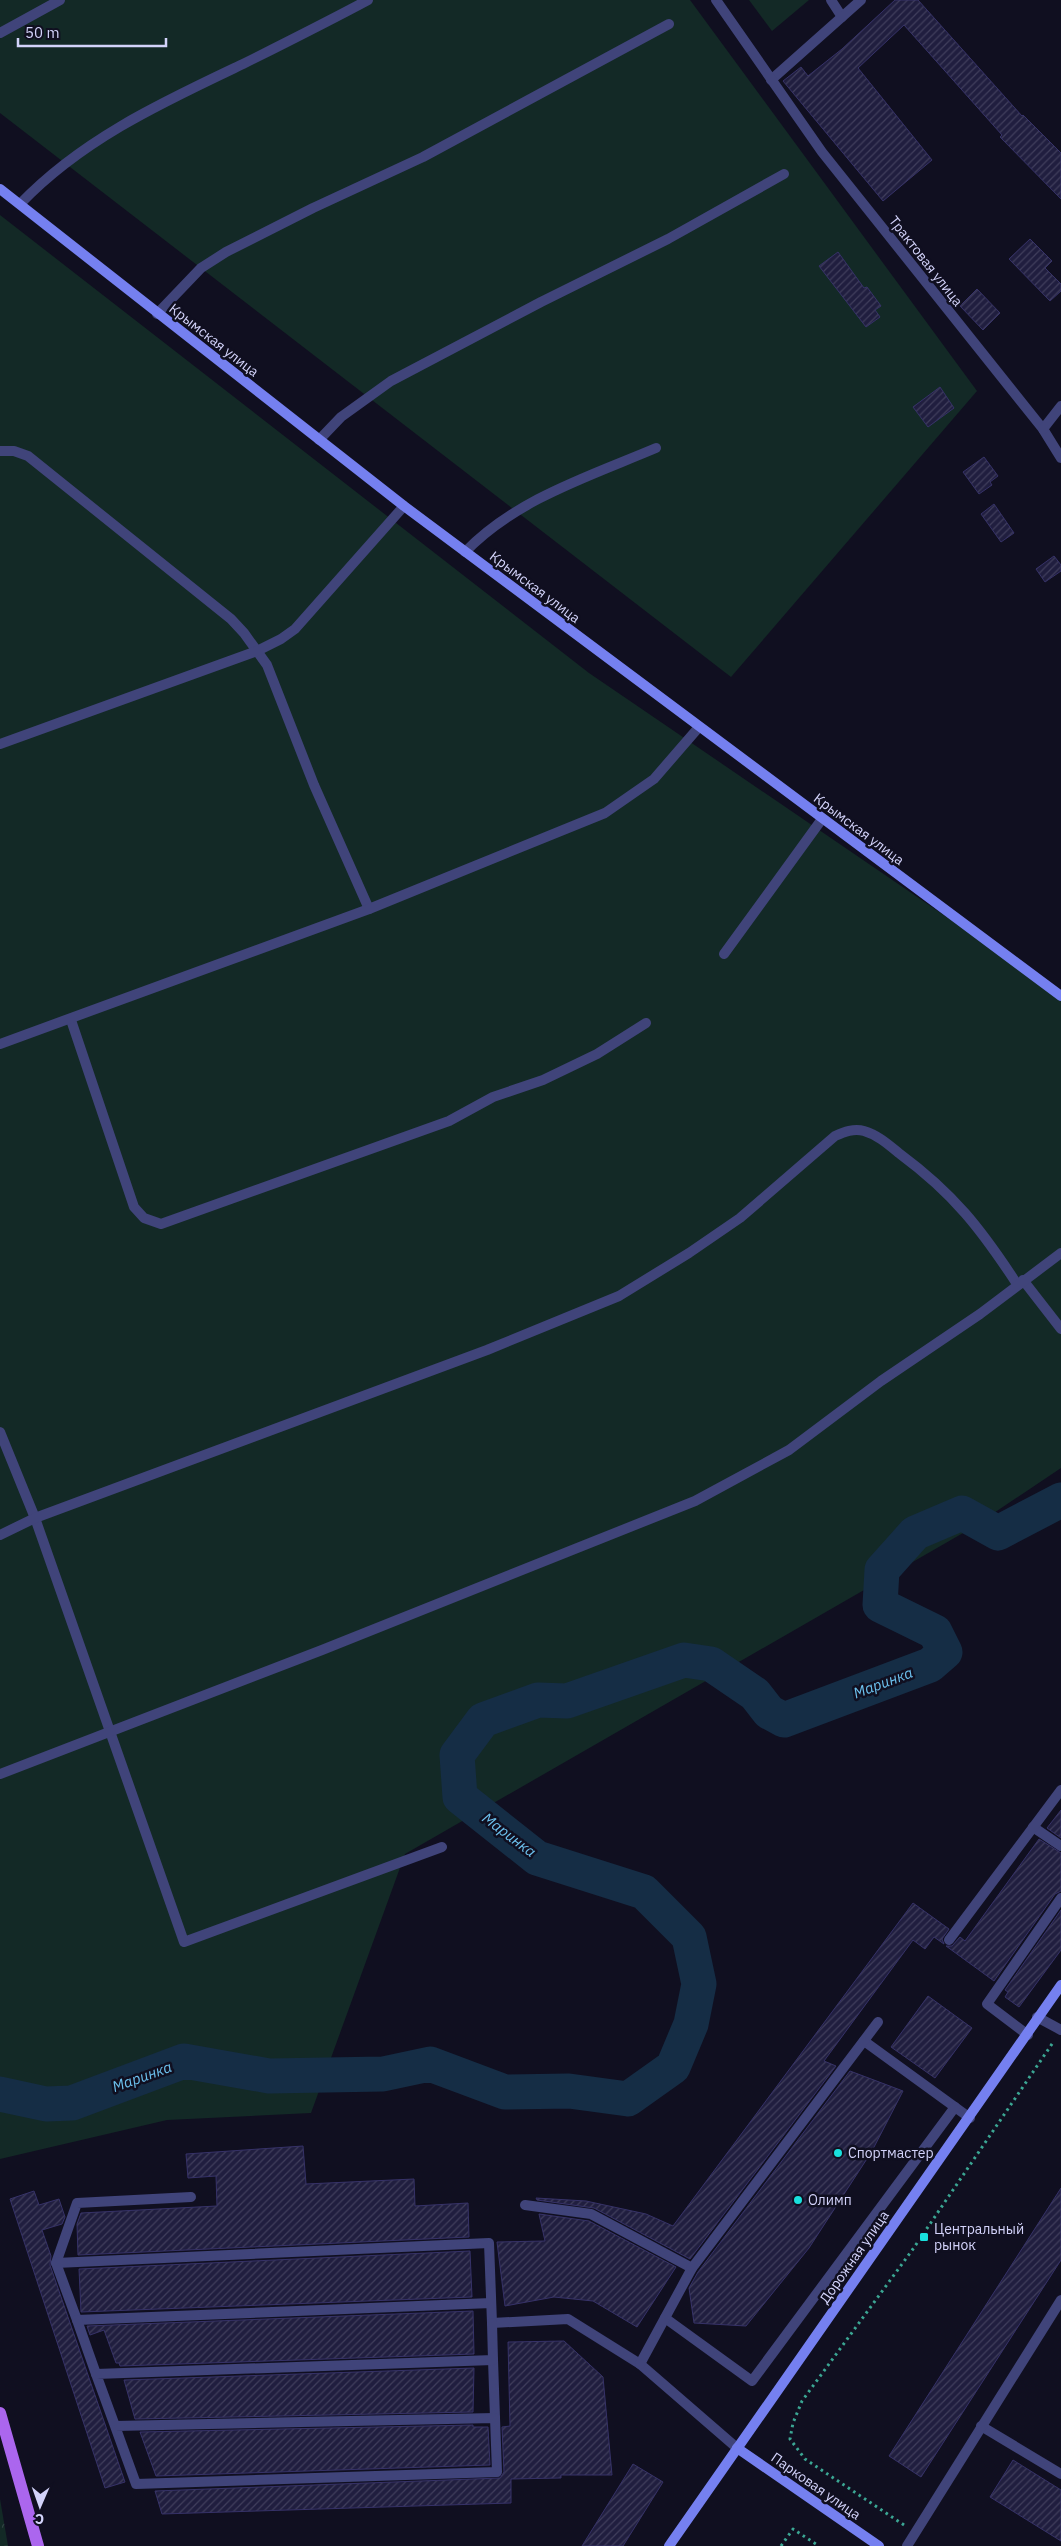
<svg xmlns="http://www.w3.org/2000/svg" width="1061" height="2546" viewBox="0 0 1061 2546" font-family="'IBM Plex Sans',sans-serif">
<defs>
<pattern id="forest-crowns" width="20" height="18" patternUnits="userSpaceOnUse" patternTransform="scale(1.25)"><rect width="20" height="18" fill="#132926"/><path d="M2 6a3 3 0 1 1 6 0M12 15a3 3 0 1 1 6 0" fill="none" stroke="#344746"/></pattern>
<pattern id="building-hatch" width="6" height="6" patternUnits="userSpaceOnUse" patternTransform="scale(1.25)"><rect width="6" height="6" fill="#201e3f"/><path d="M-1 1l2-2M0 6l6-6M5 7l2-2" fill="none" stroke="#403e5c"/></pattern>
</defs>
<rect width="100%" height="100%" fill="#100f20"/>
<polygon fill="url(#forest-crowns)" points="0,2499 8,2546 0,2546"/>
<g fill="#132926">
<polygon points="0,0 690,0 977,391 731,677 0,113"/>
<polygon points="749,0 809,0 772,31"/>
<polygon points="0,215 589,673 1061,995 1061,1468 970,1529 405,1854 311,2113 167,2120 0,2159"/>
</g>
<g fill="none" stroke-linecap="round" stroke-linejoin="round">
<polyline stroke="#152d45" stroke-width="35" points="0,2094 46,2104 72,2103 184,2061 269,2076 383,2074 430,2064 505,2092 569,2091 628,2099 673,2067 691,2024 699,1984 689,1937 644,1892 537,1858 460,1797 457,1755 483,1720 538,1700 567,1701 684,1660 711,1664 755,1694 769,1712 784,1720 930,1665 945,1652 935,1632 880,1605 882,1570 915,1533 962,1513 998,1533 1061,1500"/>
</g>
<g fill="url(#building-hatch)" stroke="#363268">
<polygon points="895,0 918,0 1022,116 1023,115 1061,153 1061,199 1000,137 1002,135 904,25 858,68 932,160 883,201 783,81 801,67 808,76 842,49"/>
<polygon points="1030,239 1052,261 1045,268 1061,284 1061,291 1050,301 1009,259"/>
<polygon points="838,252 864,288 867,287 881,306 875,310 880,317 866,327 819,266"/>
<polygon points="977,289 1000,313 983,330 960,306"/>
<polygon points="940,387 954,408 928,427 913,407"/>
<polygon points="984,457 998,476 990,482 992,485 979,494 963,472"/>
<polygon points="994,504 1014,533 1001,542 981,514"/>
<polygon points="1054,556 1061,565 1061,571 1045,582 1036,569"/>
<polygon points="1061,1810 1061,1838 1047,1828"/>
<polygon points="1039,1839 1061,1853 1061,1891 1055,1894 994,1981 946,1946 952,1946 960,1937 965,1941"/>
<polygon points="913,1903 949,1929 942,1939 944,1944 934,1937 925,1949 913,1940 824,2061 836,2066 690,2259 594,2208 537,2200 536,2198 586,2201 646,2214 673,2226"/>
<polygon points="1061,1910 1061,1950 1019,2007 1005,1997 1008,1992 1005,1990"/>
<polygon points="928,1996 972,2028 935,2078 891,2047"/>
<polygon points="850,2071 903,2091 872,2151 809,2248 746,2326 694,2323 689,2288 698,2272"/>
<polygon points="303,2146 306,2184 414,2179 415,2206 468,2203 469,2237 78,2255 77,2224 81,2213 217,2206 216,2176 188,2178 186,2154"/>
<polygon points="1061,2188 1061,2260 921,2477 889,2456"/>
<polygon points="34,2191 39,2205 59,2199 65,2217 62,2224 42,2230 51,2256 50,2265 125,2482 105,2488 10,2199"/>
<polygon points="539,2214 589,2221 676,2267 637,2327 593,2301 554,2297 505,2306 497,2242 545,2241"/>
<polygon points="470,2251 472,2297 81,2312 79,2269"/>
<polygon points="473,2311 474,2354 120,2366 119,2363 116,2363 104,2330 90,2335 87,2326"/>
<polygon points="564,2341 603,2377 612,2475 561,2475 561,2478 511,2479 511,2503 162,2514 155,2491 500,2478 504,2472 502,2427 510,2426 508,2342"/>
<polygon points="474,2368 473,2412 135,2419 124,2380"/>
<polygon points="473,2425 473,2427 488,2427 490,2465 156,2476 140,2432"/>
<polygon points="1013,2460 1061,2490 1061,2541 990,2497"/>
<polygon points="633,2464 663,2482 623,2546 582,2546"/>
</g>
<g fill="none" stroke-linecap="round" stroke-linejoin="round">
<g stroke="#3ba693" stroke-width="3" stroke-dasharray="2.5 4" stroke-linecap="butt">
<polyline points="904,2525 805,2459 790,2439 793,2423 802,2401 913,2249 1054,2041"/>
<polyline points="781,2546 793,2529 819,2546"/>
</g>
<g stroke="#40447a" stroke-width="10">
<polyline points="831,0 842,17"/>
<polyline points="0,33 60,0"/>
<polyline points="771,80 861,0"/>
<path d="M20,204C82,139 163,102 243,64C285,43 327,22 368,0"/>
<polyline points="157,314 201,268 226,252 313,208 423,157 669,24"/>
<polyline points="319,440 341,417 391,381 541,302 668,239 784,174"/>
<polyline points="0,451 14,451 28,456 231,619 244,633 267,665 314,785 369,909"/>
<path d="M465,552C516,499 590,476 656,448"/>
<polyline points="0,744 257,651 281,639 295,629 404,506"/>
<polyline points="724,954 822,819"/>
<polyline points="71,1020 134,1207 144,1218 161,1224 449,1121 493,1097 543,1080 597,1054 646,1023"/>
<polyline points="0,1044 369,909 605,813 654,779 699,727"/>
<polyline points="1023,1280 1061,1329"/>
<polyline points="0,1432 35,1518 184,1942 442,1847"/>
<path d="M0,1535L35,1518L487,1350L619,1296L689,1253L740,1218L835,1136C844,1132 854,1128 864,1131C878,1135 889,1145 900,1154C954,1194 981,1229 1017,1284"/>
<polyline points="0,1774 322,1650 695,1501 789,1450 881,1381 980,1314 1061,1253"/>
<polyline points="1033,1827 1061,1846"/>
<polyline points="949,1940 1061,1790"/>
<polyline points="1037,2017 1061,2030"/>
<polyline points="1028,2035 987,2004 1061,1898"/>
<polyline points="864,2041 970,2118"/>
<polyline points="525,2205 591,2214 692,2268"/>
<polyline points="56,2263 77,2203 191,2197"/>
<polyline points="491,2303 77,2320 56,2263 489,2243 492,2323 568,2319 640,2364 737,2448"/>
<polyline points="665,2318 752,2381 955,2107"/>
<polyline points="77,2320 96,2374"/>
<polyline points="493,2360 495,2418"/>
<polyline points="640,2364 692,2268 878,2022"/>
<polyline points="115,2426 136,2484 497,2472 495,2418 115,2426 96,2374 493,2360 492,2323"/>
<polyline points="981,2426 1061,2474"/>
<polyline points="907,2546 1061,2300"/>
</g>
<g stroke="#40447a" stroke-width="10">
<polyline points="716,0 822,152 1043,429 1061,458"/>
<polyline points="1043,429 1061,406"/>
</g>
<g stroke="#7580f0" stroke-width="10">
<polyline points="0,189 404,506 1061,996"/>
<polyline points="737,2448 879,2546"/>
<polyline points="669,2546 1061,1985"/>
</g>
<polyline stroke="#ab66ee" stroke-width="12" points="0,2413 38,2546"/>
</g>
<g fill="#19e0dd" stroke="#100f20" stroke-width="2">
<circle cx="838" cy="2153" r="5"/>
<circle cx="798" cy="2200" r="5"/>
<rect x="919" y="2232" width="10" height="10" rx="2.5"/>
</g>
<g text-anchor="middle" stroke-width="5" stroke-linejoin="round" paint-order="stroke">
<g font-size="14" fill="#d3d3fa" stroke="#100f20">
<text transform="translate(926 261) rotate(52)" y="5">Трактовая улица</text>
<text transform="translate(214 340) rotate(38)" y="5">Крымская улица</text>
<text transform="translate(535 587) rotate(37)" y="5">Крымская улица</text>
<text transform="translate(859 829) rotate(37)" y="5">Крымская улица</text>
<text transform="translate(854 2257) rotate(-55)" y="5">Дорожная улица</text>
<text transform="translate(816 2486) rotate(35)" y="5">Парковая улица</text>
</g>
<g font-size="14" fill="#d3d3fa" stroke="#100f20" text-anchor="start">
<text x="848" y="2158">Спортмастер</text>
<text x="808" y="2205">Олимп</text>
<text x="934" y="2234">Центральный<tspan x="934" dy="16">рынок</tspan></text>
</g>
<g font-size="15" font-style="italic" fill="#6dc2ef" stroke="#100f20">
<text transform="translate(883 1683) rotate(-21)" y="5">Маринка</text>
<text transform="translate(509 1835) rotate(37)" y="5">Маринка</text>
<text transform="translate(142 2077) rotate(-20)" y="5">Маринка</text>
</g>
</g>
<g transform="translate(40 2506) rotate(182)" stroke="#100f20" stroke-width="4" paint-order="stroke">
<path d="M0-4L9 19L0 12L-9 19Z" fill="#d3d3fa"/>
<text y="-8" font-size="14" font-weight="bold" text-anchor="middle" fill="#d3d3fa">С</text>
</g>
<path d="M18 38v8h148v-8" fill="none" stroke="#d3d3fa" stroke-width="2.5"/>
<text x="25" y="38" font-size="15" fill="#d3d3fa" stroke="#100f20" stroke-width="4" paint-order="stroke">50 m</text>
</svg>
